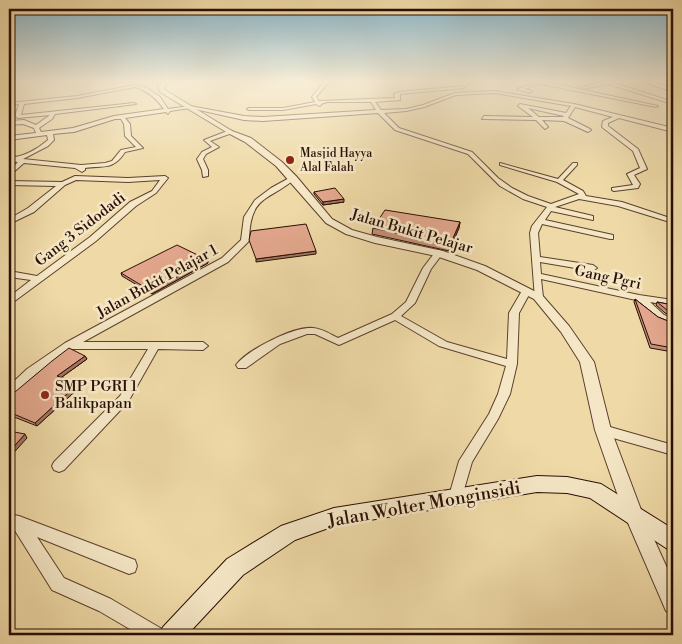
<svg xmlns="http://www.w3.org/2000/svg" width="682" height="644" viewBox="0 0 682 644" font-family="'Libre Bodoni',serif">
<rect width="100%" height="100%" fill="#efdaa7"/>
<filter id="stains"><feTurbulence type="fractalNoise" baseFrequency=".004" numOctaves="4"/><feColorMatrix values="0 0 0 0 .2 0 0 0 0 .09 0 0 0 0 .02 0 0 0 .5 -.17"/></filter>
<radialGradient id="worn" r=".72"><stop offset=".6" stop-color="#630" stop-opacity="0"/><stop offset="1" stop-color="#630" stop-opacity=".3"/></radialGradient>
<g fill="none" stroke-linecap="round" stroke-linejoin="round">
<g stroke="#5b412e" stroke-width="2">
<g id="minor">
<path d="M324,82H329L316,97L319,101L395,98L394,94L399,92L463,86L465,82H469L464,88L400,94V100L375,102L381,110L406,109L423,105L455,93L495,91L574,104L673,128V132L619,118L608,123V126L638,149L647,169L634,175L640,184L638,188L614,191L612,190V188L633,185L627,174L640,168L633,151L602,127L603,121L613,117L575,107L568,118L590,129L591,130L588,132L564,121L542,120L548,127L545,129L536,120L482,119L484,116L533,117L518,106L520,104L566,113L571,106L495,93L456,95L424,107L406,111L384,113L399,128L472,152L498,178L512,188L528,196L551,204L579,194L557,182L500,165V163L558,179L573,163H577V165L563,180L583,191L586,196L622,202L673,219V223L618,206L579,199L555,207L593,216V220L551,211L545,220L613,235V239H610L542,224L538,233L540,257L593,265L597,268L593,271L540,262L541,274L639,295L673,300V306L650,302L664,315L673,318V325L658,319L636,300L541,279L543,297L538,300L535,299L530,233L532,226L547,207L523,199L500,186L468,154L395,130L378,113L263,121L244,120L190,108L170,111L168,114L166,112L125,118L130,124L131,136L143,148L125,152C113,171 103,165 85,168V170L82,172L75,168L24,163L9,176V171L18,162L9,161V157C21,159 39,148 48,140L47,135L9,140V136L36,133L34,128L23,124L9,125V121L24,120L36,125L50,115L18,118L15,116L19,104L9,105V103L77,96L135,85L147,88L160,97L168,109L190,106L244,116L263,117L376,110L371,102H327L321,104V105L319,106L316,104L283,110H249L247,109L249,108H283L315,102L312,97ZM135,87C148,91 156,98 164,109L114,116L73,128L41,132L39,128L52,119L55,114L136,104L134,103L21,115L24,104L77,98ZM528,108L564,116L563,117H539ZM115,119H121L124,124L125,136L136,147L121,150L112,161L105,163L81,165L23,159L48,146L54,140L53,134L74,132Z"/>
<polygon points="535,82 546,82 658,106 656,107 541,84 524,89 532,91 530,93 517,89 537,83"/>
<polygon points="603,82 611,82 670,101 666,102 608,84 582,89 580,88"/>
<polygon points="673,84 673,86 665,88 663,87"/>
<polygon points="230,130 232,131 232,133 210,141 219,147 206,154 203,159 208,170 208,176 203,177 202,170 197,159 202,152 212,147 204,140"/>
<polygon points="75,176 128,178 165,176 168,178 156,193 136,206 96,241 12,303 9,304 9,297 31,280 9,277 9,271 37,276 90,237 130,202 152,191 160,180 128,182 76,180 65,185 34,212 9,224 9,219 28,208 56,186 9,185 9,181 62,182"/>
<path d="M291,177L296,178C268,202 250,194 249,241L228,262L83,342H203L208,346L203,350L158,349L128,402L64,470L59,472L54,470L52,466L54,462L120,396L148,349H71L35,375L13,395L9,396V386L27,369L65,343L222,258L241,240L244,217L255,200L271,188Z"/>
<path d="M439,250L443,253L431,269L415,303L401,316L447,342L507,359L509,313L523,289L526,288L531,291L519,313L517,364L510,394L498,419L472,462L461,500L456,502L451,500L449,496L459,461L489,414L498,394L506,366L439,346L395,320L339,345L315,334H307L280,344L246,368H238L236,365C247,350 294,326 313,328C323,329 330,334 338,338L392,314L406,302L423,268L436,251Z"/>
<polygon points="603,425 673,445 673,455 599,434 597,430 599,426"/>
<polygon points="9,514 19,516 135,560 137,566 135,572 129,574 37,537 64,578 111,599 162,629 165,635 140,635 99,611 52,590 14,529 9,528"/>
</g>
</g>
<g stroke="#5b412e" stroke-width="2">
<polygon id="tertiary" points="163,82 170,82 164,87 165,90 232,131 251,138 282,162 296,176 332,219 352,230 377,237 443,251 485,266 542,295 569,326 594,362 611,430 643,515 673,581 673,614 666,611 625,516 595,430 580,362 561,332 534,299 477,270 436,256 375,243 346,234 326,223 276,166 245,142 228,133 160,92 158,86"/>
</g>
<g stroke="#2a0e05" stroke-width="2">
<g id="secondary">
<polygon points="644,82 655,82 673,88 673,92"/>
<polygon points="537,476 567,477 601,484 673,529 673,551 666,548 590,498 567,493 537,492 334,526 295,540 243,575 187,635 159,635 163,627 227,559 281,526 334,508"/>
</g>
</g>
<use href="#minor" fill="#f5e7c6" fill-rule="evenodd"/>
<use href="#tertiary" fill="#f5e7c6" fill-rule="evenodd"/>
<use href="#secondary" fill="#f5e7c6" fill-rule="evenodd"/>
</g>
<g fill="#c4907a" stroke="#2a0e05">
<polygon points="314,192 344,202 323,205 314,194"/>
<polygon points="460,222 459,228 449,251 372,234 373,228"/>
<polygon points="208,263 152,294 122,276 121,273"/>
<polygon points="635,299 658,317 673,323 673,352 650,348 634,302"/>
<polygon points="657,302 673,305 673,316 665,313 656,305"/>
<polygon points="85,356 87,359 62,377 80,387 37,426 9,415 9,397"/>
</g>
<g fill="#a07663" stroke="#2a0e05">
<polygon points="344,199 344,202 323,205 323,202"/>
<polygon points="460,222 459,228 449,251 450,245"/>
<polygon points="316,251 316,254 256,262 256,259"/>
<polygon points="208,260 208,263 152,294 151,291"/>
<polygon points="85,356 87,359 59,379 57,376"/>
<polygon points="79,383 80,387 37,426 35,423"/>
<polygon points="25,434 27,438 9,458 9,452"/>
</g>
<g fill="#e4a88e" stroke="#2a0e05">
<polygon points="335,188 344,199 323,202 314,192"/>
<polygon points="385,210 460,222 450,245 373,228"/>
<polygon points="306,224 316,251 256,259 249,240 251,231"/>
<polygon points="177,245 208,260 151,291 121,273"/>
<polygon points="635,299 658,317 673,323 673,348 651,344"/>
<polygon points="657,302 673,305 673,313 667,310"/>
<polygon points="69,348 85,356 57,376 79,383 35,423 9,412 9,397 52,361"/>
<polygon points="9,431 25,434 9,452"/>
</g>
<linearGradient id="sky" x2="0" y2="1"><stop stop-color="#89b7cc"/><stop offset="0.47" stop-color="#f8eed7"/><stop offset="1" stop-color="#f8eed7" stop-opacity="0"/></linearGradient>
<rect width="682" height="173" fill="url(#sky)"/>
<g fill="#8f2418" stroke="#f5e7c6" stroke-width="2">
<circle cx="290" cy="160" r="5"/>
<circle cx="45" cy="395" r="5"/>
</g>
<g text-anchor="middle" stroke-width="5" stroke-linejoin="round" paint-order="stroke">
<g font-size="12" fill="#2a0e05" stroke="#f5e7c6" text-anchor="start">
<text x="300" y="157">Masjid Hayya<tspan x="300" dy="14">Alal Falah</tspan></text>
</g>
<g font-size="15" fill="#2a0e05" stroke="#f5e7c6">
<text transform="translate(80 229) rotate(-38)" y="5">Gang 3 Sidodadi</text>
<text transform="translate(412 231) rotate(16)" y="5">Jalan Bukit Pelajar</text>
<text transform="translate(608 277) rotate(12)" y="5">Gang Pgri</text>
<text transform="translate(157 281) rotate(-29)" y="5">Jalan Bukit Pelajar 1</text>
</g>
<g font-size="15" fill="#2a0e05" stroke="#f5e7c6" text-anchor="start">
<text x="55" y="391">SMP PGRI 1<tspan x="55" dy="17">Balikpapan</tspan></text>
</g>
<g font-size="18" fill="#2a0e05" stroke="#f5e7c6">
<text transform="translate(424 504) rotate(-10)" y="6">Jalan Wolter Monginsidi</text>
</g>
</g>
<rect width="682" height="644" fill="none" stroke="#efdaa7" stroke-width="30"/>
<rect x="10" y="10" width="662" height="624" fill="none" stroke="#2a0e05" stroke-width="2.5"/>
<rect x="15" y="15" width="652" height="614" fill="none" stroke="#2a0e05"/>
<rect width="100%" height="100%" filter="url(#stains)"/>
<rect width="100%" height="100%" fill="url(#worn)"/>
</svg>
